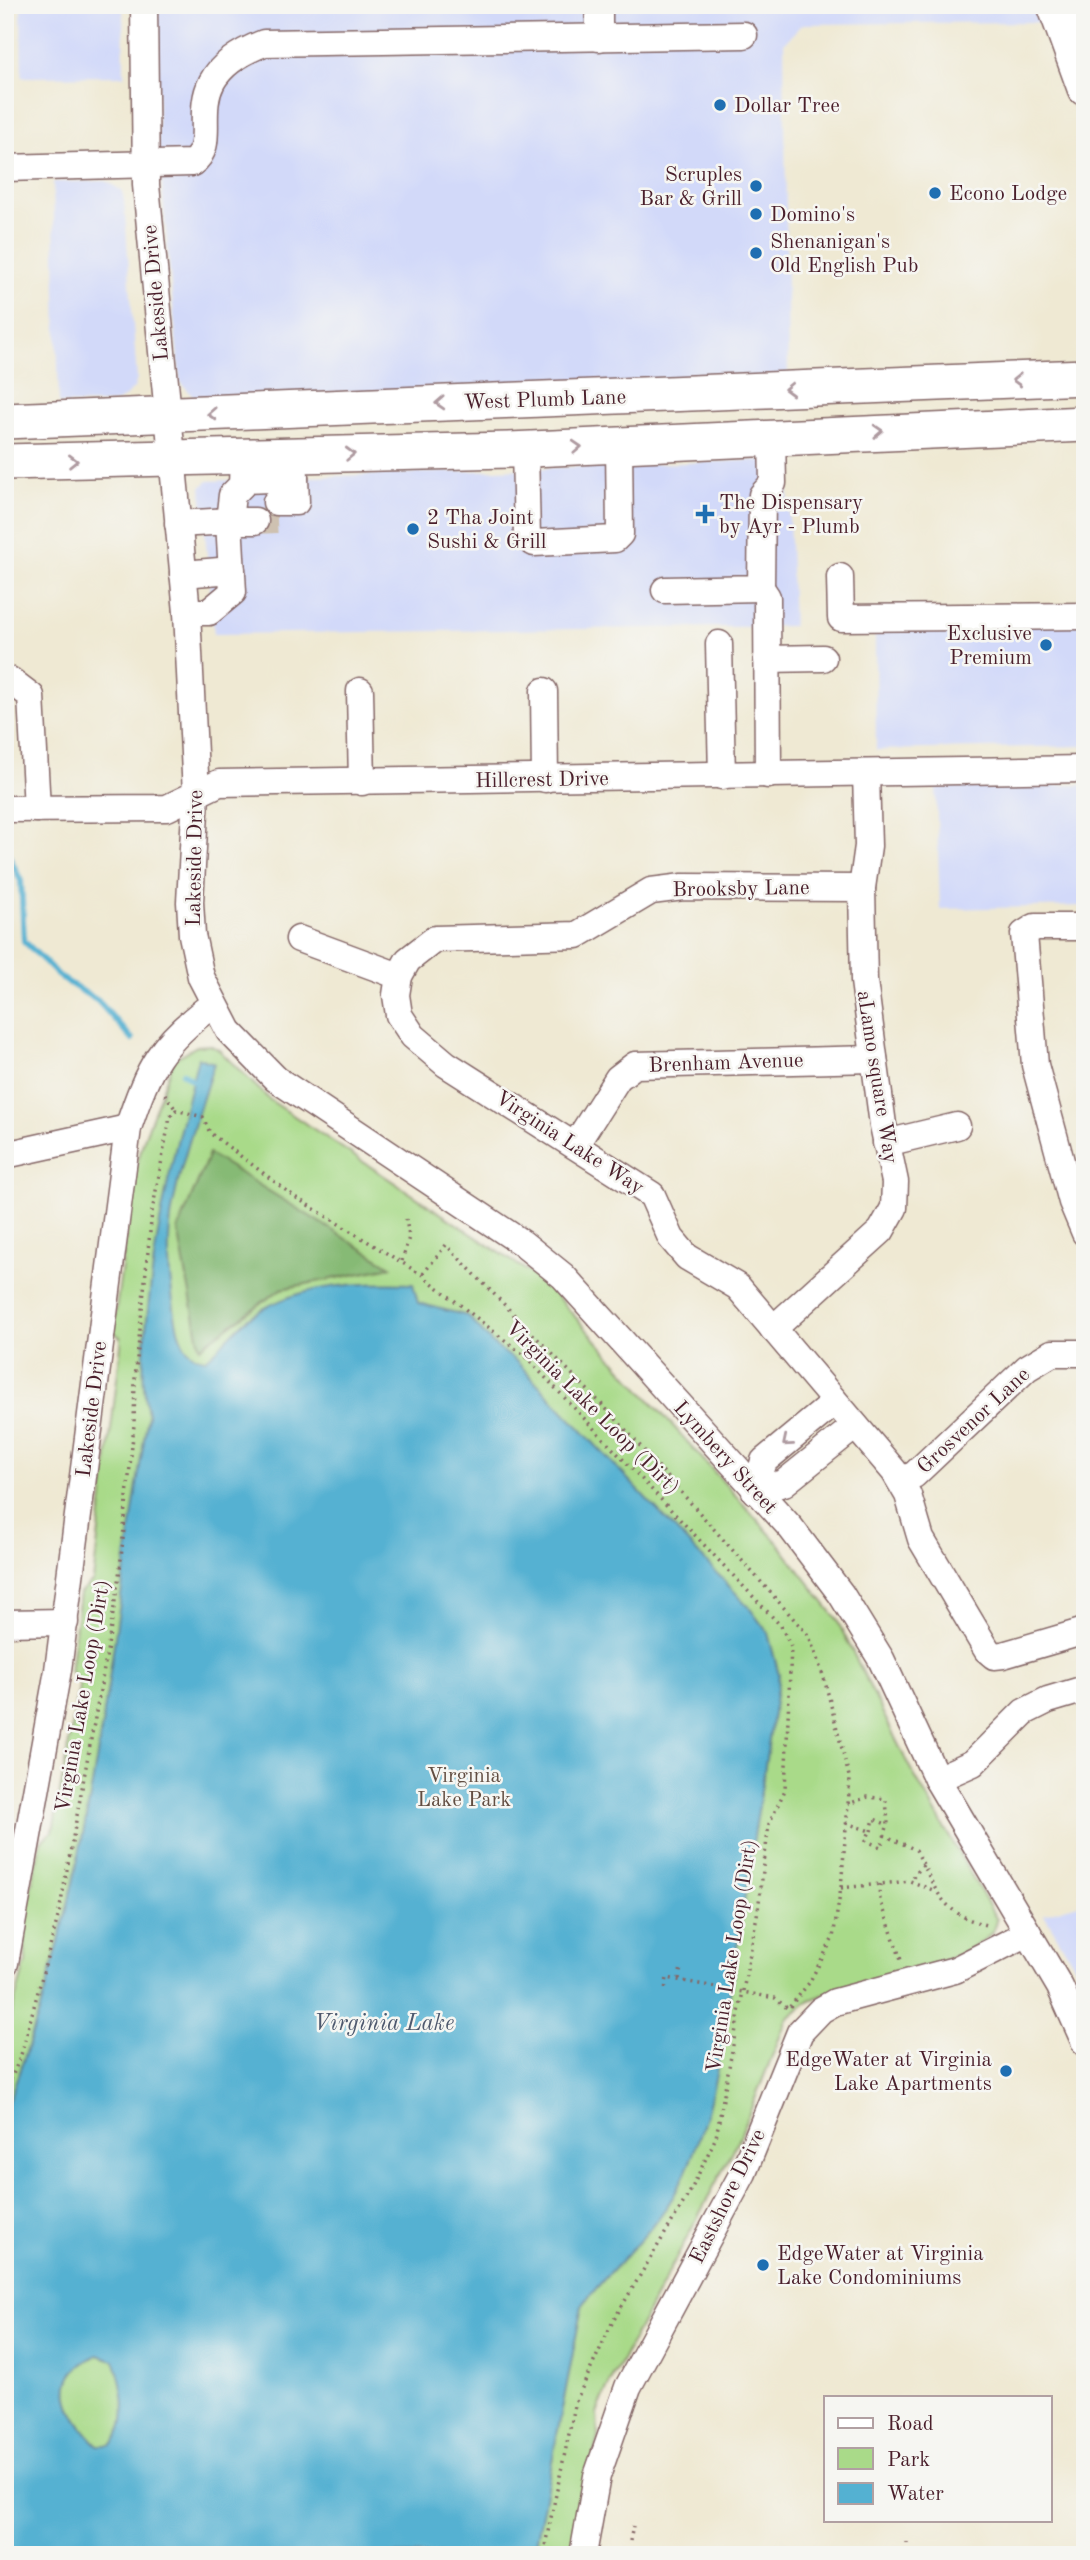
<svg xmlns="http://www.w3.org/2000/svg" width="1090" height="2560" viewBox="0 0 1090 2560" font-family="'Old Standard TT',serif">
<rect width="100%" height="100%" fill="#f6f6f2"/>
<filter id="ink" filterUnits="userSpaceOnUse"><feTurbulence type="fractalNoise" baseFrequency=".0143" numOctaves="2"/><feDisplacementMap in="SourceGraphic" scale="14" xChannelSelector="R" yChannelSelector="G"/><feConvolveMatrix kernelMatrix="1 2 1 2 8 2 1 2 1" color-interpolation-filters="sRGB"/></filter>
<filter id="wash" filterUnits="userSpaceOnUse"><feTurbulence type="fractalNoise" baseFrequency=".00686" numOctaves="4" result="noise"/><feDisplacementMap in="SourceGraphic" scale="28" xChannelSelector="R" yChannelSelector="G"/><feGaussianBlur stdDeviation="1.57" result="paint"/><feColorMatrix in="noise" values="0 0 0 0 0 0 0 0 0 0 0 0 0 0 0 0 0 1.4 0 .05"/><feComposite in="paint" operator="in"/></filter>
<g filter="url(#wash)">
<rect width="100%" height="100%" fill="#efe9d3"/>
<g fill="#d2d9f9">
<polygon points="21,5 123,5 124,76 22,77"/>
<polygon points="158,5 1035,5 1041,22 803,24 784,43 788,377 202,398 192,395 180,381 158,144"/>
<polygon points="106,181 122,191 124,201 137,379 134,388 124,398 113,403 59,404 53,182"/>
<polygon points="787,459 793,626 214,634 201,487 208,481"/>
<polygon points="1085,621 1085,746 876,750 875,627"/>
<polygon points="1085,785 1085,906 940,909 936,787"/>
<polygon points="1085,1902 1085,1983 1044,1914"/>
</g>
<path fill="#a9da89" stroke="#7a7c5a" stroke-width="2" d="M210,1045L219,1050L270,1100L544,1282L778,1543L836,1618L909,1766L997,1920C995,1959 860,1984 826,1994L810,2000L787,2019L738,2141L606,2391L597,2413L598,2437L572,2547L565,2555H5V2035L26,1962L24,1921L39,1851L41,1841L53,1831L79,1687V1682L70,1671L80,1593L93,1581L121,1345V1338L113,1331L135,1171L145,1136L174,1059L197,1046Z"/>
<polygon fill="#86ba75" stroke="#686c50" stroke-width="2" points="209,1154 392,1267 281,1289 200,1347 178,1230"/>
<path fill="#54b1d2" stroke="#4f687e" stroke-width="2" fill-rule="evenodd" d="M198,1058L214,1063C198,1115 171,1187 169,1240C168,1265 171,1290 175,1315C178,1334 184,1357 206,1359C220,1348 231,1333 245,1321C292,1284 356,1282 413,1284L418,1303L468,1316L493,1344L517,1362L748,1606L768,1633L779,1675C765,1766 751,1857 737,1947C724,2029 716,2114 678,2188C654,2234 612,2265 582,2306L534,2555H5V2109C94,1888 109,1647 148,1415C140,1375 144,1349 148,1309C156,1223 176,1142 198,1058ZM98,2355L114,2360C123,2384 132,2425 111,2445H98C68,2416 48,2376 98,2355Z"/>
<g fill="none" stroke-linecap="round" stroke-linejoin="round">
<g stroke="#54b1d2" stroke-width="6">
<polyline points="5,848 21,881 24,941 61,978 98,1001 132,1039"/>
<polyline points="183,1073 192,1080"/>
</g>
</g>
</g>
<g filter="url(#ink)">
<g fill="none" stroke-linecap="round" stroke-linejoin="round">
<polyline stroke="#cec1b1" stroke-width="26" stroke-dasharray="26 13" stroke-linecap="butt" points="255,521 277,520"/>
<g stroke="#846666" stroke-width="29">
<g id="minor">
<polyline points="144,5 146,185 187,612 196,794 190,902 192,935 201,977 229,1031 276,1079 522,1243 563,1276 791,1528 841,1594 881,1659 937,1779 1060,1987 1085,2043"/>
<polyline points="599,5 599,38"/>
<path d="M5,168L192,163C227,138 168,80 264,43L744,35"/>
<polyline points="525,449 527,538 534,543 615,539 620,534 619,444"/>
<polyline points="243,457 242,485 232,495 229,521 255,521"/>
<polyline points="243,480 295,478"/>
<polyline points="276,502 296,502 294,456"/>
<polyline points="178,524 229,521 233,592 209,612 187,612"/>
<polyline points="183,574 232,570"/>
<polyline points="840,577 841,618 1085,616"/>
<polyline points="761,588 767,597 768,775"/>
<polyline points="665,590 761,588 762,495 773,483 772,437"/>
<polyline points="719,644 722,776"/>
<polyline points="767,659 823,658"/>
<polyline points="5,680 10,680 31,696 37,809"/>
<polyline points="360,691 362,782"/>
<polyline points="544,691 545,779"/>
<polyline points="5,809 167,808 219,783 1085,769"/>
<polyline points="862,888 683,887 651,891 577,935 435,939 408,960 399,976 396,995 399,1015 413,1036 446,1064 652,1195 671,1238 687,1257 738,1287 894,1471 908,1495 921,1539 987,1650 994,1656 1003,1655 1085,1631"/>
<polyline points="1085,927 1035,927 1024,934 1035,1065 1072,1202 1085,1233"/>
<polyline points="299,939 399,976"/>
<polyline points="886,1143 957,1126"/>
<polyline points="576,1144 618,1078 635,1065 874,1059"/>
<polyline points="5,1155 128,1128"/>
<polyline points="773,1329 881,1231 894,1208 895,1182 883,1125 864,981 862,888 868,846 866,773"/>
<polyline points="900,1480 914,1475 1027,1368 1052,1353 1085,1353"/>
<polyline points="755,1491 764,1461 835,1402"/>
<polyline points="755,1491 784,1483 855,1426"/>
<polyline points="5,1623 65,1622"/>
<polyline points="937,1779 973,1763 1024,1712 1048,1700 1085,1689"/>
<path d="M5,1963L58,1670L128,1128C149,1065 160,1044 213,1004"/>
<polyline points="583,2555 597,2476 628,2387 743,2173 800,2032 821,2010 835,2002 955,1970 1028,1933"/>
</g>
</g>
<g stroke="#846666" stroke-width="38">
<g id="major">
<polyline points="1055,5 1085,88"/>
<polyline points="5,421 1085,377"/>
<polyline points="5,462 509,450 1085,424"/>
</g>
</g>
<g stroke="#846666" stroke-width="3.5" stroke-dasharray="2 5" stroke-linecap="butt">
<polyline points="165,1094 176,1110"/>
<polyline points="402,1261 409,1237 406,1219"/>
<polyline points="423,1274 446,1245 616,1419 809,1636 824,1678 850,1780 841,1888 833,1938 809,1983 788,2009 775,1998 667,1978 665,1990"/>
<polyline points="846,1823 870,1831 866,1841 881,1847 888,1824 886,1799 868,1797 848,1804"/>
<polyline points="871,1831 874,1819 886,1824"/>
<path d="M884,1835L916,1850C937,1891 940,1914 990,1926"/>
<polyline points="923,1865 910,1881 935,1891"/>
<polyline points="880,1884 879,1896 901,1960"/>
<polyline points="841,1888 910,1881"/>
<polyline points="679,1979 681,1967"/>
<polyline points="5,2093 21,2055 59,1913 106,1658 120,1569 134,1425 135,1378 152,1212 170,1117 176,1110 203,1117 210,1133 295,1197 422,1275 525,1356 781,1626 791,1647 785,1790 769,1824 758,1910 716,2137 691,2190 613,2321 576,2401 543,2555"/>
<polyline points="630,2541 633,2526"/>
<polyline points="907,2551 907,2540"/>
</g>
<use href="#minor" stroke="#fff" stroke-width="26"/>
<use href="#major" stroke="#fff" stroke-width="35"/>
</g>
<defs><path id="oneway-chevron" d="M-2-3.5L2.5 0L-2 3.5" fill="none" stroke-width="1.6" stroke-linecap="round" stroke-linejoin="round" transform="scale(1.75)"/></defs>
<g stroke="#ae9aa0">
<use href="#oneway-chevron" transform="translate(1017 380) rotate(178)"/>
<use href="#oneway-chevron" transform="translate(789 389) rotate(178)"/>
<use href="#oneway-chevron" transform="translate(440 403) rotate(177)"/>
<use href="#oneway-chevron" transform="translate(212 414) rotate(177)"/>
<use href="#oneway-chevron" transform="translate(878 431) rotate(-3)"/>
<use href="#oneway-chevron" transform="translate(577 447) rotate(-3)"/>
<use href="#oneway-chevron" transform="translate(350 454) rotate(-2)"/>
<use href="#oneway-chevron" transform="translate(73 461) rotate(-1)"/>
<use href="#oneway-chevron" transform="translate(787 1442) rotate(140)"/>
</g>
</g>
<g fill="#1f6fb2" stroke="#f6f6f2" stroke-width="2.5">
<circle cx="720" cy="105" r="7"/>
<circle cx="756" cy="186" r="7"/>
<circle cx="935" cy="193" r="7"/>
<circle cx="756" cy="214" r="7"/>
<circle cx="756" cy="253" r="7"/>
<path d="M701.5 503.5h7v7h7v7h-7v7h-7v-7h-7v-7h7z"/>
<circle cx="413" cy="529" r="7"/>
<circle cx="1046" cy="645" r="7"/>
<circle cx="1006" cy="2071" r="7"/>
<circle cx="763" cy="2265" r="7"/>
</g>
<g text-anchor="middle" stroke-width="5" stroke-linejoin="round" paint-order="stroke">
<g font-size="21" fill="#4a1f2b" stroke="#f6f6f2" text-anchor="start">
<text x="734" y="112">Dollar Tree</text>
<text x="742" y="181" text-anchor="end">Scruples<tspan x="742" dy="24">Bar &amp; Grill</tspan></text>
<text x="949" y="200">Econo Lodge</text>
<text x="770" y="221">Domino's</text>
<text x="770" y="248">Shenanigan's<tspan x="770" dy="24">Old English Pub</tspan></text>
<text x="719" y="509">The Dispensary<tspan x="719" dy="24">by Ayr - Plumb</tspan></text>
<text x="427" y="524">2 Tha Joint<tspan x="427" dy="24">Sushi &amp; Grill</tspan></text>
<text x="1032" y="640" text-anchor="end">Exclusive<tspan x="1032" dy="24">Premium</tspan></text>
<text x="992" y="2066" text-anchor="end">EdgeWater at Virginia<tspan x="992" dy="24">Lake Apartments</tspan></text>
<text x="777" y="2260">EdgeWater at Virginia<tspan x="777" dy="24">Lake Condominiums</tspan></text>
</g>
<g font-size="21" fill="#4a1f2b" stroke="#f6f6f2">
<text transform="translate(155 293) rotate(-95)" y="7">Lakeside Drive</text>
<text transform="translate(545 399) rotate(-2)" y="7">West Plumb Lane</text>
<text transform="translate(542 779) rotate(-1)" y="7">Hillcrest Drive</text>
<text transform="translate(194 858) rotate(-89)" y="7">Lakeside Drive</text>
<text transform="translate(741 888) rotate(-1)" y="7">Brooksby Lane</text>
<text transform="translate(726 1062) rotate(-2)" y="7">Brenham Avenue</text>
<text transform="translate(878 1077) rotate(81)" y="7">aLamo square Way</text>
<text transform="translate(570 1142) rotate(33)" y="7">Virginia Lake Way</text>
<text transform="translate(593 1407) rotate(45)" y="7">Virginia Lake Loop (Dirt)</text>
<text transform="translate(91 1409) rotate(-83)" y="7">Lakeside Drive</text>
<text transform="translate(973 1420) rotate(-43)" y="7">Grosvenor Lane</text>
<text transform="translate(726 1457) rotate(48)" y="7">Lymbery Street</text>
<text transform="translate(82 1696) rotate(-80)" y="7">Virginia Lake Loop (Dirt)</text>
<text transform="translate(731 1956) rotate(-81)" y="7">Virginia Lake Loop (Dirt)</text>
<text transform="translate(727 2196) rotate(-64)" y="7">Eastshore Drive</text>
</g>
<g font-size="21" fill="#624e42" stroke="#f6f6f2">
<text x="464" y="1782">Virginia<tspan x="464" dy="24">Lake Park</tspan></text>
</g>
<g font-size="23" font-style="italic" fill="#4e596e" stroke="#f6f6f2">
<text x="384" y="2030">Virginia Lake</text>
</g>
</g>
<rect width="1090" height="2560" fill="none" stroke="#f6f6f2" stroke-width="28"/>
<rect x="824" y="2396" width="228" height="126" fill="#f6f6f2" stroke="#b1a0a2" stroke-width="2"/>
<rect x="838" y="2418" width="35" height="10" fill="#ffffff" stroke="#b1a0a2" stroke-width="2"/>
<text x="887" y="2430" font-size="21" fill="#4a1f2b">Road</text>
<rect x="838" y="2448" width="35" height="21" fill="#a9da89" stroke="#b1a0a2" stroke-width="2"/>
<text x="887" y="2466" font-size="21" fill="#4a1f2b">Park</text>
<rect x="838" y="2483" width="35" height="21" fill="#54b1d2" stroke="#b1a0a2" stroke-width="2"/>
<text x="887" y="2500" font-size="21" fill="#4a1f2b">Water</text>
</svg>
